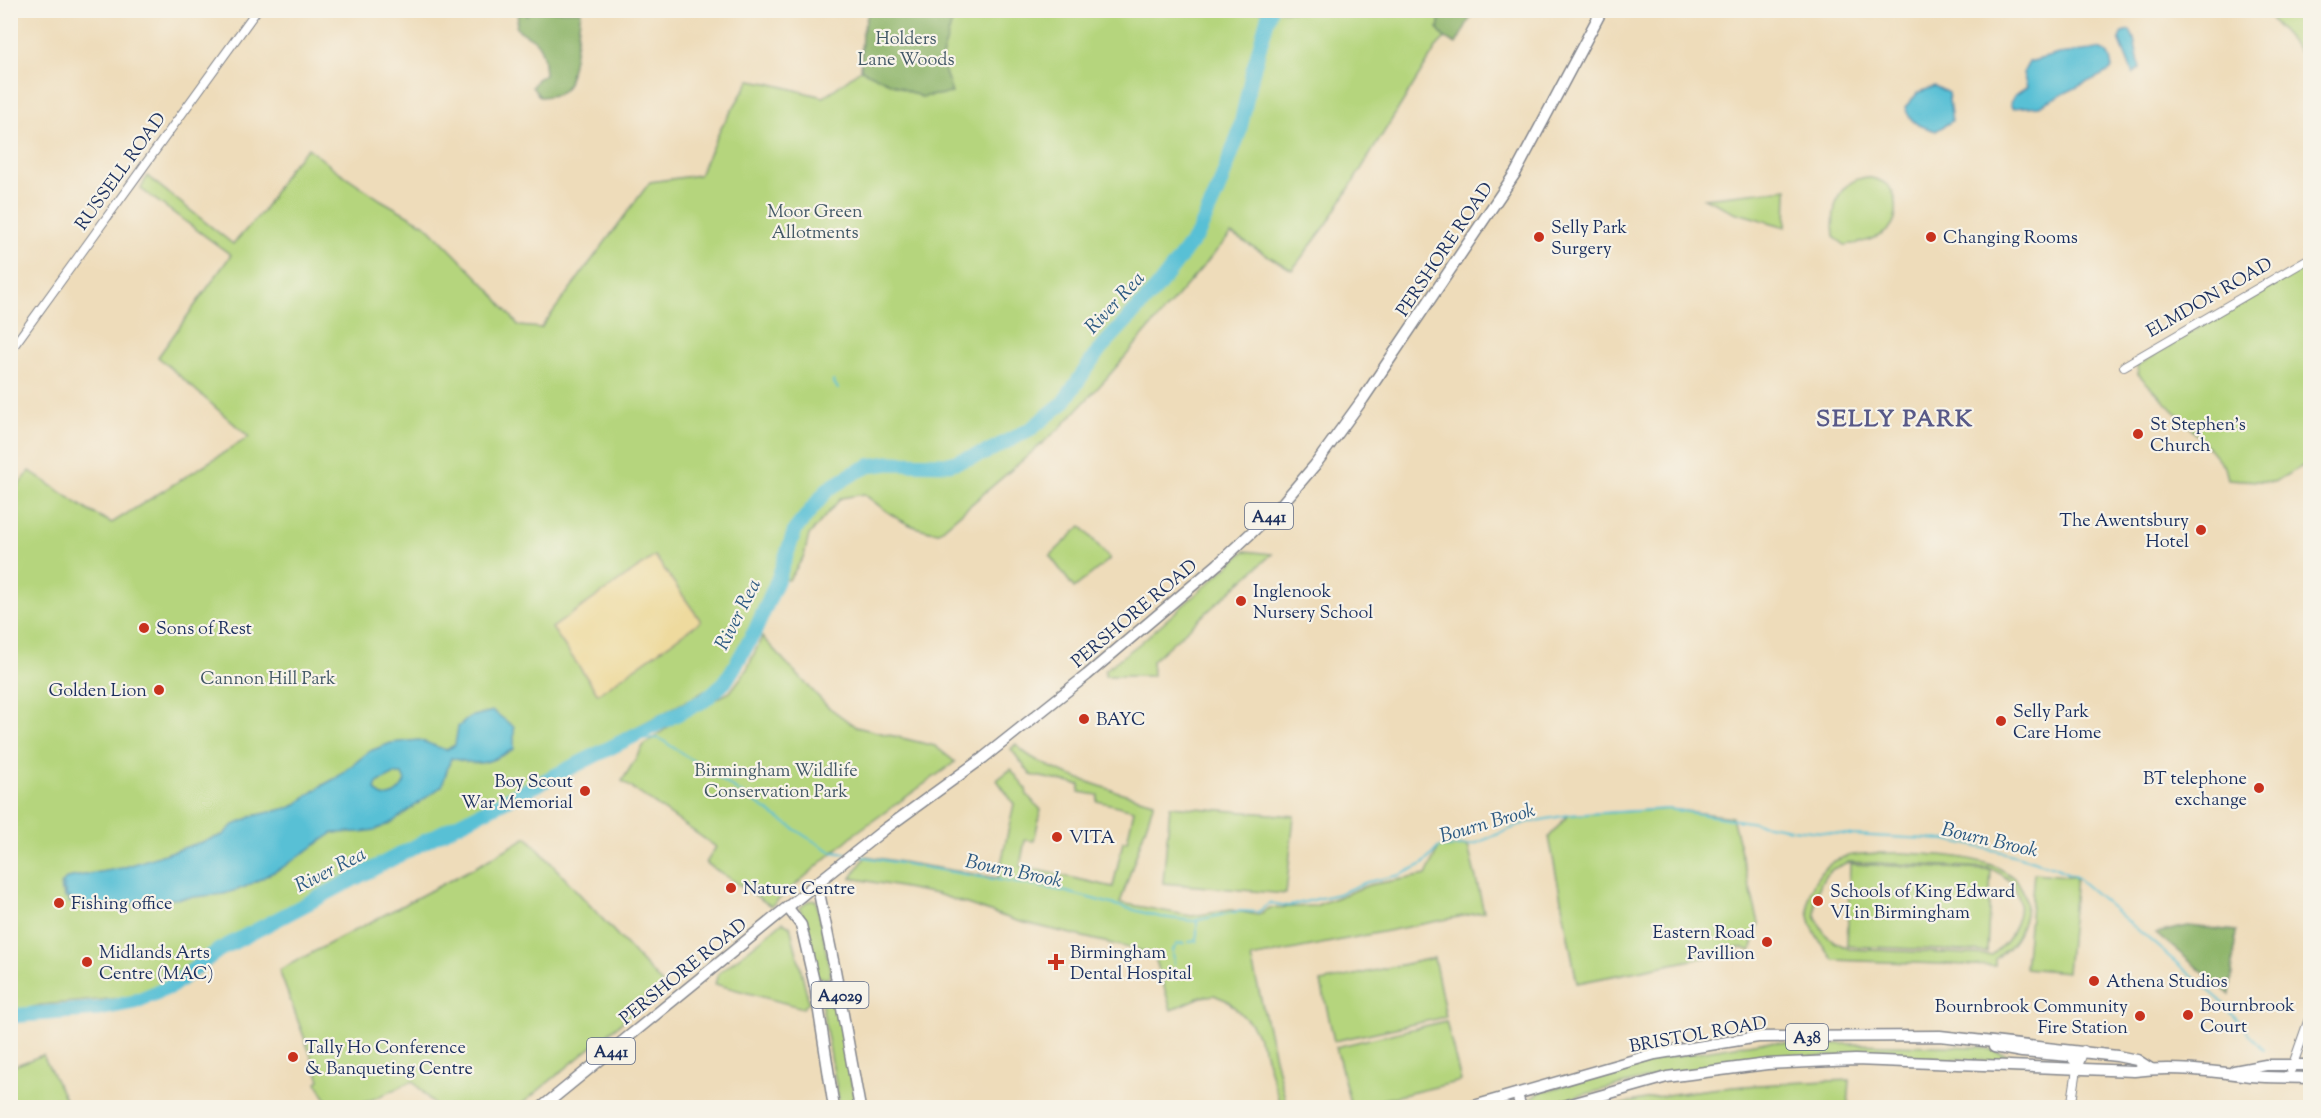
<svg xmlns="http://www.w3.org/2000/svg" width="2321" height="1118" viewBox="0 0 2321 1118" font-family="'Sorts Mill Goudy',serif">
<rect width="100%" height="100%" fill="#f7f3e8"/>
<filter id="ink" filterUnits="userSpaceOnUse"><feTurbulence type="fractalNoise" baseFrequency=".0167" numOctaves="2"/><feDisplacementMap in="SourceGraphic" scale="12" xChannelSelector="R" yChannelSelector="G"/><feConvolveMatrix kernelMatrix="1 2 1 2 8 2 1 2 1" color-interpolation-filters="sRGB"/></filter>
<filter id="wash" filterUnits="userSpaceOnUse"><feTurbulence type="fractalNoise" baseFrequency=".008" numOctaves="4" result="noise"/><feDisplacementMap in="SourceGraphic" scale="24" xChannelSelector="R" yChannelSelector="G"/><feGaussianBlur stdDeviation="1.35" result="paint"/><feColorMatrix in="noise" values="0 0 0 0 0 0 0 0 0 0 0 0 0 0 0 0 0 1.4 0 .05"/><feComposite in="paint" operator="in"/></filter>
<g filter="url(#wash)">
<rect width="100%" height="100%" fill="#eedcba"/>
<g fill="#b5d57d" stroke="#68826e" stroke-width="1.5" fill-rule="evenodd">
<path d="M869,11H1441L1438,30L1445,38L1438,45L1327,224L1292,270L1231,234L1105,380L1060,428L939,532C908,530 887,512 864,494L841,498L809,535L804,556L789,580L774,578L733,666L720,681L698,695L215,946L166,983L133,997L41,1005L11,1013V494L30,471L89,511L112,523L249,437L158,357L231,255L141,189L147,176L233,244L263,211L289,168L308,148L332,167L381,200L427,226L489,289L519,326L541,328L650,182L699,175L721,128L750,80C776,83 799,92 824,97L860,70L862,34Z"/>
<polygon points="2264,11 2310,11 2310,63"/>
<path d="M1867,177C1875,179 1882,180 1888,186C1899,197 1899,218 1889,229C1879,239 1858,244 1845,245L1834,237C1831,210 1836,181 1867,177Z"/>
<polygon points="1787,189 1786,227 1734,212 1704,198"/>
<polygon points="2310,265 2310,462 2274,482 2228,479 2225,467 2198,435 2138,374 2137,366 2207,322"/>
<polygon points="1081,526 1110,559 1074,588 1050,556"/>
<polygon points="1245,551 1272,554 1152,661 1153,676 1105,676 1105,670 1139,644"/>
<polygon points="762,637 827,706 856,727 935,746 955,762 853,835 771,906 706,863 716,847 622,781 644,745 679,719 730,692 746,671"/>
<path d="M1016,744C1033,768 1123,794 1154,802L1120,903L1192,916L1231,910L1258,915L1270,908L1315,906L1369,885L1426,875L1439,847L1468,846L1484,912L1251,958L1287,1107H1281L1263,1047L1251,1024L1228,1001L1214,995L1201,997L1171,1010L1154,954L1017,921L937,894L851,878L866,856L998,878L1014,804L997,780L1011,769L1026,789L1027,795L1041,810L1034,841L1025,840L1020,866L1113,887L1123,841H1127L1134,810L1097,801L1098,795L1079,792L1080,785L1031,775L1011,749Z"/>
<polygon points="1170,806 1294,816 1286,894 1163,883"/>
<polygon points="1669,809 1732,817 1759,923 1751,951 1743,948 1726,947 1722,954 1577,983 1549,837 1568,815"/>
<path d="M527,837L665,987L518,1107H436L413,1081C398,1087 351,1113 337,1107C326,1102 321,1092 317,1082L320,1080L279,970L481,864Z"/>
<path d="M1904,853C1942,855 2035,855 2025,914C2021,934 2012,947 1995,959V966L1833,960C1824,947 1812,932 1809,916C1804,889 1822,862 1848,856C1866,852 1886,853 1904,853ZM1848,862L1989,868C1997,872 2007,876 2012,884C2030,908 2012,940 1992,955L1849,949L1835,942L1825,934L1815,916V898L1821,883L1826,875L1833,869Z"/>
<polygon points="1850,864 1991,870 1987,952 1847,946"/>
<polygon points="2034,873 2076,877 2067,972 2025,968"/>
<polygon points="816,900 831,975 826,979 817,976 800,908 808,901"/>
<polygon points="783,922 790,926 809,1002 803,1008 715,984 718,974"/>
<polygon points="1434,958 1446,1017 1334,1041 1321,982"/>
<polygon points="825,990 836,997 856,1107 840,1107 820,995"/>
<polygon points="1446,1021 1461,1081 1351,1107 1336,1047"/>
<polygon points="1760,1042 1980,1047 2020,1058 2024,1061 2022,1063 1959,1059 1860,1056 1767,1058 1669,1073 1535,1107 1530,1098 1538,1093 1655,1059"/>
<polygon points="43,1055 69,1107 11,1107 11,1067"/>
<path d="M1850,1080L1848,1107H1611C1689,1086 1770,1084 1850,1080Z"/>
</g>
<g fill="#90b66c" stroke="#567265" stroke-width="1.5">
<polygon points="1441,10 1474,11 1456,44 1445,38 1438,30"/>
<path d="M522,11H525L527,16L531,11H581C579,25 573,77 566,87C560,96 550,96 540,97L532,87L537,79L545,75C544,63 544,47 533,39C527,35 522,33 516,28L518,16Z"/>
<polygon points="869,11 955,11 941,60 952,93 921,97 861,70 862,34"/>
<polygon points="2188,926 2236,931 2230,995 2156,933"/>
</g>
<polygon fill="#eeda9e" stroke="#84847e" stroke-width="1.5" points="655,556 701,621 598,694 552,628"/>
<g fill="#58c0d5" stroke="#3a789a" stroke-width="1.5" fill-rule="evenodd">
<polygon points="2130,30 2134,39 2140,68 2133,74 2119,39 2122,32"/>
<path d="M2098,49C2109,52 2110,57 2112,68L2110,71L2039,106L2012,108L2010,103L2014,96L2027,87L2023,73L2029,62L2059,54Z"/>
<path d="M1935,86L1948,93L1952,121L1936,131C1920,126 1910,124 1905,107L1918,93Z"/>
<path d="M493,711L514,727V749C485,764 483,767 451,758L442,786L391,823L375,830L361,832L333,833L283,867L245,887L224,894L93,907L77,904V901L76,904L70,902L71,898L69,901V897L66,899L65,897L67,894L64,896L63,894L66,892L61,891L64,889H61L60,887L64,886L61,885L67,878L122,868L223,835L232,826L253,816L292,807L321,786L336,778L370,751L391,743L419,740L446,750L455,745L458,727L470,717ZM395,774H402L405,781C399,794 384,804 375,789L377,783Z"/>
</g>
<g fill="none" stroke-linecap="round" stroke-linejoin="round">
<g stroke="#58c0d5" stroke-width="2">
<polyline points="833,381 838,389"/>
<polyline points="627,739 659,738 805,836 832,852 848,854"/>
<polyline points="859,856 1063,891 1160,917 1194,921 1239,911 1258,912 1270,903 1288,906 1338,894 1367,882 1400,875 1423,864 1439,847 1472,845 1525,823 1568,815 1669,809 1792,829 1852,835 1947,840 2006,853 2054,867 2076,877 2220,1000 2264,1050"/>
<polyline points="1189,942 1197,941 1197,920"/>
<polyline points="1174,964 1173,950 1177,944 1184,943"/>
</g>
<polyline stroke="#58c0d5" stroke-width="15" points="10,1016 99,1009 134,1002 172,986 219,950 439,834 705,700 725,682 735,666 755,631 778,579 795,530 828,489 854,473 869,466 889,463 949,464 985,453 1032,428 1063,403 1099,350 1157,288 1198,234 1218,190 1239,133 1252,74 1270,10"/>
</g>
</g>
<g filter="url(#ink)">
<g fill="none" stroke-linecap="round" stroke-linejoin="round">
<g stroke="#84868c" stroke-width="10">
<g id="tertiary">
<polyline points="10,351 257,10"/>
<polyline points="2124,366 2310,258"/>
<polyline points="2291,1070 2310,1016"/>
<polyline points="2071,1108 2077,1069 2084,1050"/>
</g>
</g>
<g stroke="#84868c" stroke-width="13">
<g id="primary">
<polyline points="817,883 835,970 860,1108"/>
<polyline points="788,908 801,925 815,986 834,1108"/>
<polyline points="815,986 838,985"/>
<polyline points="541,1108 817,883 885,829 983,758 1087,675 1218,564 1280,506 1315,465 1363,399 1516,172 1602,10"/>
</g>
</g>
<g stroke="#84868c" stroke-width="13">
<g id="trunk">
<polyline points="1994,1047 2022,1052 2070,1056 2075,1060 2077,1069"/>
<polyline points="2234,1071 2266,1065 2310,1065"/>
<polyline points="1517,1094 1521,1108"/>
<polyline points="1467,1108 1655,1054 1758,1037 1940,1036 2117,1056 2137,1060 2151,1069"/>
<path d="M1557,1108L1667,1077L1767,1064L1855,1060L2134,1071C2172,1066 2212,1071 2250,1076C2270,1078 2291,1077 2310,1078"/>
</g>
</g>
<use href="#tertiary" stroke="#fff" stroke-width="8"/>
<use href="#primary" stroke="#fff" stroke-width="10"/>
<use href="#trunk" stroke="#fff" stroke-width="10"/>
</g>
</g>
<g fill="#c8321e" stroke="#f7f3e8" stroke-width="2">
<circle cx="1539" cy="237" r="6"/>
<circle cx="1931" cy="237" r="6"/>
<circle cx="2138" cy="434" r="6"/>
<circle cx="2201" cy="530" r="6"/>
<circle cx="1241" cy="601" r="6"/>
<circle cx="144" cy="628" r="6"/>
<circle cx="159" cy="690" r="6"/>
<circle cx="1084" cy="719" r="6"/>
<circle cx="2001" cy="721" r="6"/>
<circle cx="2259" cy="788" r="6"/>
<circle cx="585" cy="791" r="6"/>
<circle cx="1057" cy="837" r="6"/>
<circle cx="731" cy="888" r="6"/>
<circle cx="1818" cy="901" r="6"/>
<circle cx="59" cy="903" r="6"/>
<circle cx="1767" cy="942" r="6"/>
<circle cx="87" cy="962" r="6"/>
<path d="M1053 953h6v6h6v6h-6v6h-6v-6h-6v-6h6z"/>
<circle cx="2094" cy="981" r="6"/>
<circle cx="2188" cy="1015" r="6"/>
<circle cx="2140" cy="1016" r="6"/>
<circle cx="293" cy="1057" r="6"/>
</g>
<g text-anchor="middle" stroke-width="4.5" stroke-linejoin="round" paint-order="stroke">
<g fill="#f7f3e8" stroke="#5d6a87" stroke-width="1.5">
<rect x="1245" y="503" width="48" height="26" rx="4.5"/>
<rect x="811.5" y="982" width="57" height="26" rx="4.5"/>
<rect x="1786" y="1024" width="42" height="26" rx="4.5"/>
<rect x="587" y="1038" width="48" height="26" rx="4.5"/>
</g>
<g font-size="16" font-weight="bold" fill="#1b2f5e">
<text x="1269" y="522">A441</text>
<text x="840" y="1001">A4029</text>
<text x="1807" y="1043">A38</text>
<text x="611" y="1057">A441</text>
</g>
<g font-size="18" fill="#425866" stroke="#f7f3e8">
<text x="906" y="44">Holders<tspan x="906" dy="21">Lane Woods</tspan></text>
<text x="815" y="217">Moor Green<tspan x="815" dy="21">Allotments</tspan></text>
<text x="268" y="684">Cannon Hill Park</text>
<text x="776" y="776">Birmingham Wildlife<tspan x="776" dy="21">Conservation Park</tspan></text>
</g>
<g font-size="18" fill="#1b2f5e" stroke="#f7f3e8">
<text transform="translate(120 171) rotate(-54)" y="6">RUSSELL ROAD</text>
<text transform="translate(1444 249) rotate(-56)" y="6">PERSHORE ROAD</text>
<text transform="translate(2209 297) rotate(-30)" y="6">ELMDON ROAD</text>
<text transform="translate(1134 613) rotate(-40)" y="6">PERSHORE ROAD</text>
<text transform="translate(683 971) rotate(-39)" y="6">PERSHORE ROAD</text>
<text transform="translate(1698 1034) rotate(-10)" y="6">BRISTOL ROAD</text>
</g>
<g font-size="18" fill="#1b2f5e" stroke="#f7f3e8" text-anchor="start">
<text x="1551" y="233">Selly Park<tspan x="1551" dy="21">Surgery</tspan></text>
<text x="1943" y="243">Changing Rooms</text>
<text x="2150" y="430">St Stephen's<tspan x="2150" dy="21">Church</tspan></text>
<text x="2189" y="526" text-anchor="end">The Awentsbury<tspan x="2189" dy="21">Hotel</tspan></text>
<text x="1253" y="597">Inglenook<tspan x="1253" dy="21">Nursery School</tspan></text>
<text x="156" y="634">Sons of Rest</text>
<text x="147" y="696" text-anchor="end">Golden Lion</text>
<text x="2013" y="717">Selly Park<tspan x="2013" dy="21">Care Home</tspan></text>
<text x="1096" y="725">BAYC</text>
<text x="2247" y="784" text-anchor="end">BT telephone<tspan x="2247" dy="21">exchange</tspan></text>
<text x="573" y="787" text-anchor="end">Boy Scout<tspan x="573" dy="21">War Memorial</tspan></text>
<text x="1069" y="843">VITA</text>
<text x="743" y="894">Nature Centre</text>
<text x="1830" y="897">Schools of King Edward<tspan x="1830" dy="21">VI in Birmingham</tspan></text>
<text x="71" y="909">Fishing office</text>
<text x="1755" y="938" text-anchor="end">Eastern Road<tspan x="1755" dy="21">Pavillion</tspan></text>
<text x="99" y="958">Midlands Arts<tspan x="99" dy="21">Centre (MAC)</tspan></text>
<text x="1070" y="958">Birmingham<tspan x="1070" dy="21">Dental Hospital</tspan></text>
<text x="2106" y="987">Athena Studios</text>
<text x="2200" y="1011">Bournbrook<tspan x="2200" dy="21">Court</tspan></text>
<text x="2128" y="1012" text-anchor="end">Bournbrook Community<tspan x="2128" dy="21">Fire Station</tspan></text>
<text x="305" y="1053">Tally Ho Conference<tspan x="305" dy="21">&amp; Banqueting Centre</tspan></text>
</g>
<g font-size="20" font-style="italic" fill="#2d5a82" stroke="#f7f3e8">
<text transform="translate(1114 302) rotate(-47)" y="7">River Rea</text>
<text transform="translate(737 614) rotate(-63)" y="7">River Rea</text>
<text transform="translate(1487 822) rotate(-16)" y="7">Bourn Brook</text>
<text transform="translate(1990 839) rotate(13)" y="7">Bourn Brook</text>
<text transform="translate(330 869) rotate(-27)" y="7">River Rea</text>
<text transform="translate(1014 870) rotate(12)" y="7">Bourn Brook</text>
</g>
<g font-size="24" font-weight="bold" letter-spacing="1.5" fill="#585988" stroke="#f7f3e8">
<text x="1895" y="426">SELLY PARK</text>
</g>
</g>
<rect width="2321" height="1118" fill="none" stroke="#f7f3e8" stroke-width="36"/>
</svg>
